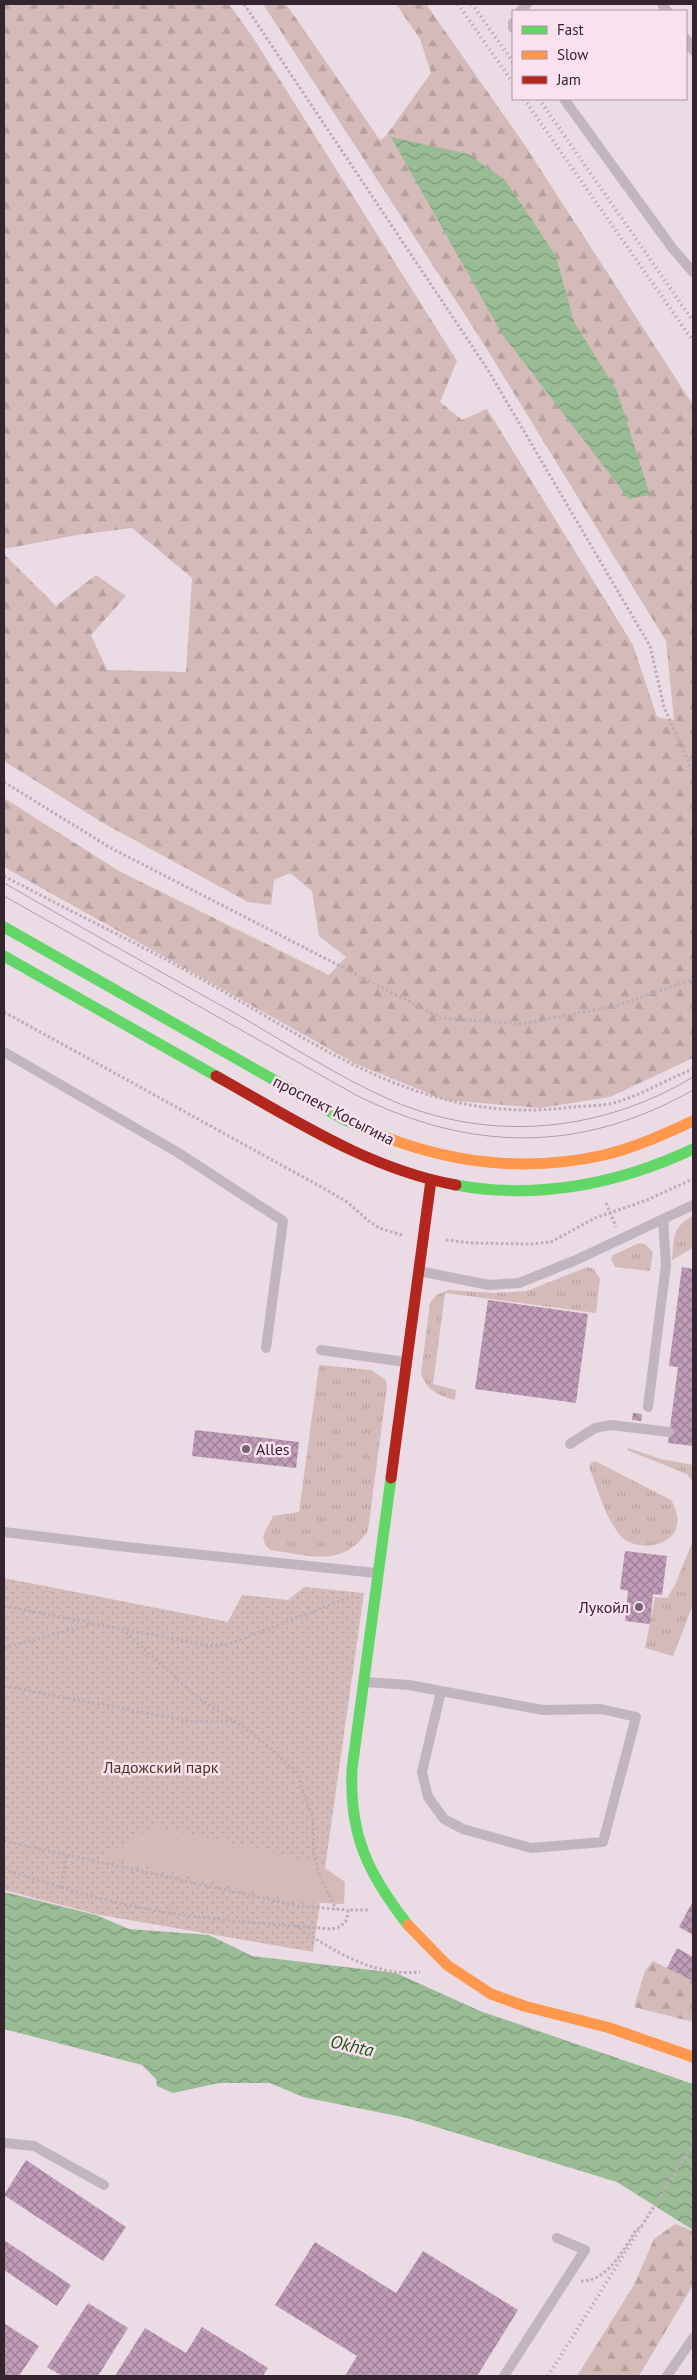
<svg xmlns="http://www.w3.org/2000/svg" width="697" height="2380" viewBox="0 0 697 2380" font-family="'PT Sans',sans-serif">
<defs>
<pattern id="grass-tufts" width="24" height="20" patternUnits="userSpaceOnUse" patternTransform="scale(1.25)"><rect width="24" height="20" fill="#d4bbb9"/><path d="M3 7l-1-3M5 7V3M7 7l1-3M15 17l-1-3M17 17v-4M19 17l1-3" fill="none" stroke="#b6a19f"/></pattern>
<pattern id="forest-firs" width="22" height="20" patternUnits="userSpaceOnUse" patternTransform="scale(1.25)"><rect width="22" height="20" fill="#d4bbb9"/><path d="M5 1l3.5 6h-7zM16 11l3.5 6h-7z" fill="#b6a19f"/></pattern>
<pattern id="park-dots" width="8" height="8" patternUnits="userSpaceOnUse" patternTransform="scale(1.25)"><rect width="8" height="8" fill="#d4bbb9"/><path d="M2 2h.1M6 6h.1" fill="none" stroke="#b6a19f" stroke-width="1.8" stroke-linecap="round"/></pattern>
<pattern id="water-waves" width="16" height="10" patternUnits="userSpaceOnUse" patternTransform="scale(1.25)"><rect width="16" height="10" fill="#99bc95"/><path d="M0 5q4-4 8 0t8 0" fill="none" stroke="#7d997a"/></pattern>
<pattern id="building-cross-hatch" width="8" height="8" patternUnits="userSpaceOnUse" patternTransform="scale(1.25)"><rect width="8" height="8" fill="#c09cb8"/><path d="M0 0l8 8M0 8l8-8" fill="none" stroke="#9d7f96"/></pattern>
</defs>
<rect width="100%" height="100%" fill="#ebdbe4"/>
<g fill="url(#grass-tufts)">
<path d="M693,1216V1248L672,1260C674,1239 672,1226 693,1216Z"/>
<polygon points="639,1243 645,1244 653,1252 650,1271 615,1267 611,1258 613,1255"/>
<path d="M587,1267L594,1269L600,1279L596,1313L445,1293L433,1384L456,1390L455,1400C439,1396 427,1390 421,1374L430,1303L436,1295L449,1290L494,1293L527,1291Z"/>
<path d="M319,1365L371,1370L386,1380L387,1387L368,1530C344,1569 308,1555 270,1550L265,1544L263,1536L273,1516L299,1512Z"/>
<polygon points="628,1448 661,1459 693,1465 693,1482 687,1474 627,1450"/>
<path d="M595,1461L671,1500C697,1544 638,1558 619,1534C604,1515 598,1489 589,1467L591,1463Z"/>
<polygon points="693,1540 693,1605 673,1656 645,1648 655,1597 667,1598 675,1585"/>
</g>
<g fill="url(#forest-firs)">
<polygon points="4,4 229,4 254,39 457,361 440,402 462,420 487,409 633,645 657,717 674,720 666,641 480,338 263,4 286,4 380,140 385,137 431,73 420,39 396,4 426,4 524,144 693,405 693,1058 610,1097 540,1108 445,1100 356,1064 4,867 4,798 119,871 329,975 346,957 319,936 312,891 290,873 274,880 271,905 248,902 103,823 4,761 4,554 56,606 96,575 126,596 91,635 107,670 186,672 192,578 132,528 77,535 4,549"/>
<polygon points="653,1961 693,1981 693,2022 634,2007 645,1971"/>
<polygon points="675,2224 693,2231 693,2285 639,2376 577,2376 634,2285 654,2239"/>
</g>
<polygon fill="url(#park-dots)" points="4,1578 228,1622 242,1595 288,1600 304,1587 364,1593 313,1952 100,1915 4,1890"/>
<polygon fill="#d4bbb9" points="157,1827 316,1862 345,1882 344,1904 301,1902 105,1857 137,1835"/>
<g fill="url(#water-waves)">
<polygon points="391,137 468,154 505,180 556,256 574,322 617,391 650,495 629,499 502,334"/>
<polygon points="4,1892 96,1915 129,1929 209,1935 252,1956 396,1973 480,2011 693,2084 693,2230 617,2182 407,2118 303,2097 270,2083 219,2083 173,2093 157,2086 156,2079 142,2065 4,2029"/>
</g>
<g fill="url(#building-cross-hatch)">
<polygon points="682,1267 693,1269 693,1446 668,1443 678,1367 669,1366"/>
<polygon points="488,1300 588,1314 576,1403 475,1389"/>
<polygon points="633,1413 642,1414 641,1421 632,1420"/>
<polygon points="195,1430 299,1442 296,1468 192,1456"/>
<polygon points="625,1551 667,1556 662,1595 653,1594 650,1624 625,1621 628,1591 620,1589"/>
<polygon points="693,1901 693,1935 679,1927"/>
<polygon points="677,1948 693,1957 693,1981 667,1968"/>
<polygon points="26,2160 126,2227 103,2261 4,2195"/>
<polygon points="4,2240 71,2285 57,2306 4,2270"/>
<polygon points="315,2242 396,2293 423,2251 518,2310 477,2376 345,2376 357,2356 275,2305"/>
<polygon points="88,2303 128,2328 98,2376 62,2376 47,2367"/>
<polygon points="4,2323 39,2346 19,2376 7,2376 4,2374"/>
<polygon points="202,2327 268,2368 263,2376 115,2376 145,2328 186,2353"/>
</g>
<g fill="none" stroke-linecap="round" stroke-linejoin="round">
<g stroke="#bcadb7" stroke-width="3" stroke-dasharray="2.5 2.5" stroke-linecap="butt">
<polyline points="244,4 488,370 650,646 664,707 693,772"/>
<polyline points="4,782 109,847 441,1018 523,1024 619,1005 690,980 693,976"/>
<path d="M4,876C73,913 144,946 212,985C328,1051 430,1126 572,1107C586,1106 603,1106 617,1102C643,1094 668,1079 693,1069"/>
<polyline points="4,1012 332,1193 347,1202 370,1222 379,1228 402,1235"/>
<polyline points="606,1203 616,1227"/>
<polyline points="446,1240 472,1243 530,1244 551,1242 595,1218 647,1200 693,1179"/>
<polyline points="4,1606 210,1646 229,1644 353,1596"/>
<polyline points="122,1629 197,1697 251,1732 296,1771 313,1819 314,1855 321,1879 336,1909"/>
<polyline points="4,1648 92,1624"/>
<polyline points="4,1686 194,1722 232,1721"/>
<polyline points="4,1841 299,1906 348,1910"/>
<path d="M4,1870C46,1882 88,1897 131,1906C197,1920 265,1923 331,1929L340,1927L347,1920L348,1910H370"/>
<polyline points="61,1888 67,1854"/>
<path d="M295,1926C333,1950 373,1977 420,1972"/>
<path d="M581,2281C607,2282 624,2249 636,2230L641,2227L693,2145"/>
</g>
<g stroke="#c3b5be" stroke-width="10">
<polyline points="662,4 667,11"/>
<polyline points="520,11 527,4"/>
<polyline points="513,23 513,28"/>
<polyline points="686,39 693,50"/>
<polyline points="564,99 673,249 693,272"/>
<polyline points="4,1052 177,1152 283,1221 266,1348"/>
<polyline points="419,1271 489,1285 519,1283 576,1260 693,1205"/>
<polyline points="321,1350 405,1362"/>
<polyline points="648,1407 666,1265 663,1219"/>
<polyline points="570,1444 595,1428 611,1425 669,1432"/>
<polyline points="4,1532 127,1547 376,1573"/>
<polyline points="365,1682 409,1685 441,1691 422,1772 428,1797 444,1819 463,1829 531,1848 603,1842 636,1717 601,1709 543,1710 441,1691"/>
<polyline points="4,2143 34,2146 104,2185"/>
<polyline points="504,2376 585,2250 557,2238"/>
<polyline points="667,2376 693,2338"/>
</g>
<g stroke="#63d668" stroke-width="11">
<polyline points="4,927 343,1119 361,1127"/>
<polyline points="4,956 216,1076"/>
<path d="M456,1185C537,1200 619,1184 693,1149"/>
<path d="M391,1478L352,1769C349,1835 368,1874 408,1925"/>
</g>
<g stroke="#ff974d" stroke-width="11">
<path d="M361,1127C439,1162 520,1174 604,1155C635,1148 664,1134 693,1121"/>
<polyline points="408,1925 447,1965 491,1994 524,2006 610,2028 693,2057"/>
</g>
<g stroke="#b3261e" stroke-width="11">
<path d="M216,1076C293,1119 368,1169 456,1185"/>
<polyline points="391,1478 431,1180"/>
</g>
<g stroke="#ab9fa7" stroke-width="1">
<path d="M4,883C82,928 161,972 240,1016C290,1045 340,1078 393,1101C492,1143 602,1132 693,1077"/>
<path d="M4,896L356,1095C470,1152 581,1154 693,1090"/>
</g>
<g stroke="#ab9fa7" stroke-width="4" stroke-dasharray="1 4" stroke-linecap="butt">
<polyline points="458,4 513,83"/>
<polyline points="472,4 513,62"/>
<polyline points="524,99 693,341"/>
<polyline points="539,99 693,321"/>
<polyline points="548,2376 641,2227"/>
</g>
</g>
<g fill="#73646f" stroke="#f9e1ee" stroke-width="2">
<circle cx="246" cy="1449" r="5"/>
<circle cx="639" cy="1607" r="5"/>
</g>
<g text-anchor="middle" stroke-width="5" stroke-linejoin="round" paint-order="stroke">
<g font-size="16" fill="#332430" stroke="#f9e1ee">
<text transform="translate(334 1110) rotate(27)" y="6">проспект Косыгина</text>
</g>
<g font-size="16" fill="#332430" stroke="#f9e1ee" text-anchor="start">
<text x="256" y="1455">Alles</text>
<text x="629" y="1613" text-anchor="end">Лукойл</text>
</g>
<g font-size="16" fill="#523327" stroke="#f9e1ee">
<text x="161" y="1773">Ладожский парк</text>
</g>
<g font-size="18" font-style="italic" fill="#1a5618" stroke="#f9e1ee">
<text transform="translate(352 2046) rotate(13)" y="6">Okhta</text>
</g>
</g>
<rect width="697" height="2380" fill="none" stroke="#332430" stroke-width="10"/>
<rect x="512" y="10" width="175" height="90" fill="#f9e1ee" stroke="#aa95a2"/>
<rect x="522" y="26" width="25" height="8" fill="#63d668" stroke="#aa95a2"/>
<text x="557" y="35" font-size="15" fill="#332430">Fast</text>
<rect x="522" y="51" width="25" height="8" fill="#ff974d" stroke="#aa95a2"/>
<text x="557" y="60" font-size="15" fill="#332430">Slow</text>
<rect x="522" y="76" width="25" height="8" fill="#b3261e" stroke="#aa95a2"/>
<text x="557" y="85" font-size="15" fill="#332430">Jam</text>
</svg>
